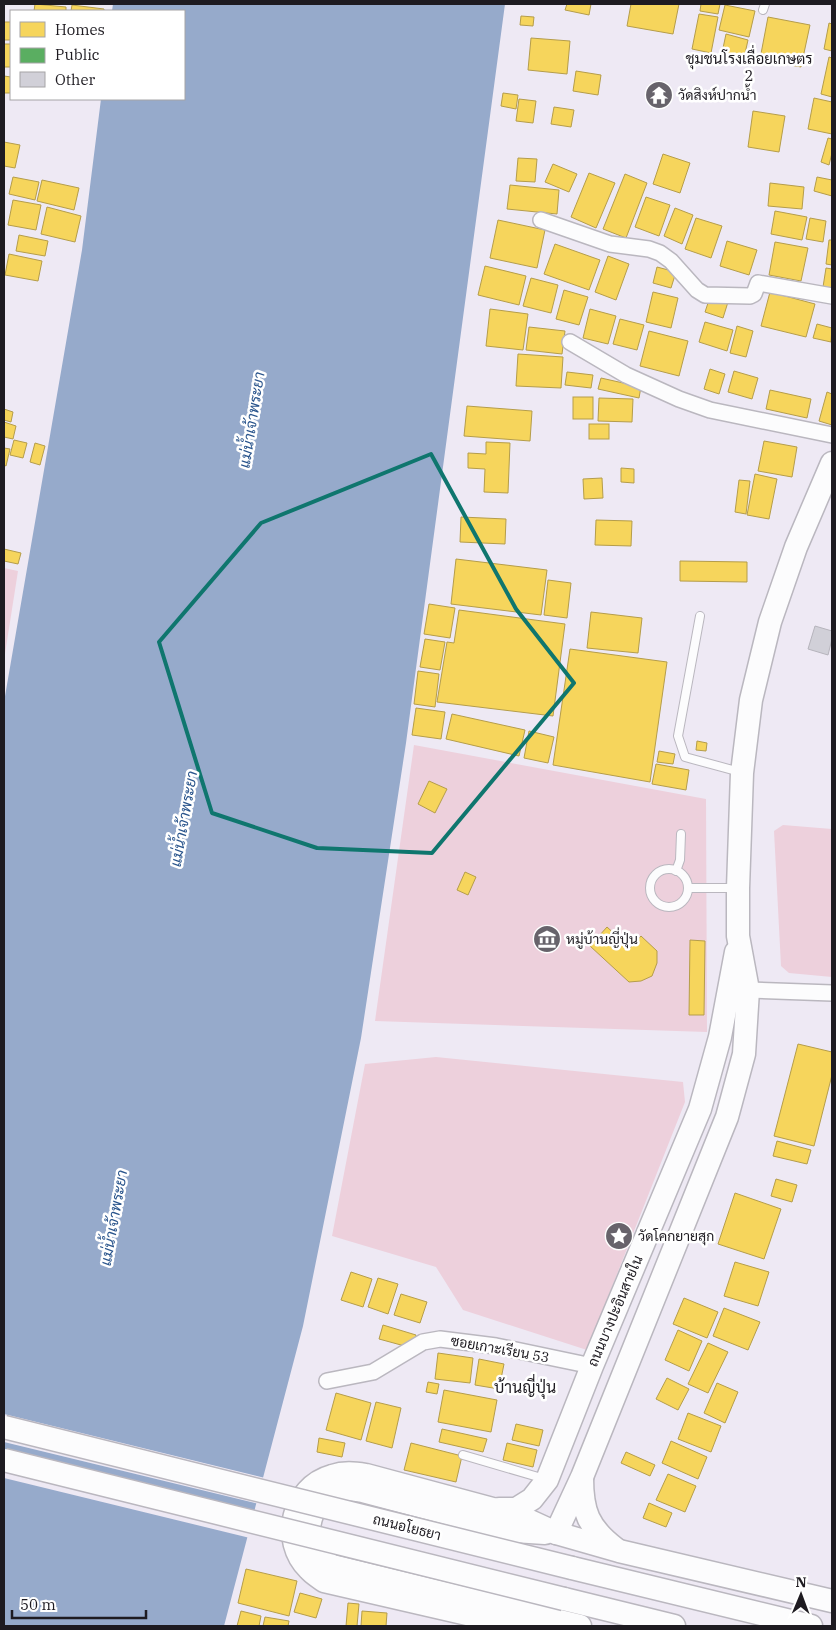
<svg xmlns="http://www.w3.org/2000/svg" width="836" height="1630" viewBox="0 0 836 1630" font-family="'IBM Plex Serif',Sarabun,serif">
<rect width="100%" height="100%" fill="#eee9f4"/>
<g fill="#edd0dc">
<polygon points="4,568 18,571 4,660"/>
<polygon points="414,745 706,799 707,1032 375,1021"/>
<polygon points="783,825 832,829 832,977 789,973 781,966 774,831"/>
<polygon points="436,1057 683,1082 685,1102 587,1350 463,1310 436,1267 332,1236 365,1064"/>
</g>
<polygon fill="#96aacb" points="113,4 505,4 406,743 361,1038 303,1326 224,1626 4,1626 4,702 82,250 101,99 184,99 184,11 112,11"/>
<g fill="#eee9f4">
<polygon points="4,1414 265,1478 259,1504 4,1442"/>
<polygon points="4,1450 257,1512 250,1538 4,1478"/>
</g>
<g fill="#f6d55c" stroke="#b59d4a">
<polygon points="35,4 66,7 66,11 34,11"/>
<polygon points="567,4 591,4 589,15 565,10"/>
<polygon points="631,4 679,4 673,34 627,26"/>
<polygon points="701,4 720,4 718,14 700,11"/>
<polygon points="72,5 104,9 104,11 71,11"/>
<polygon points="725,5 755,11 749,37 719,30"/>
<polygon points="699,14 718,17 711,53 692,49"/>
<polygon points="521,16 534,17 533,26 520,25"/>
<polygon points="768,17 810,25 801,67 760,59"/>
<rect x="4" y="22" width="7" height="18"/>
<polygon points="829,23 832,24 832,51 824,49"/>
<polygon points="726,34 748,40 744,58 722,53"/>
<polygon points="531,38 570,41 567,74 528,70"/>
<rect x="4" y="44" width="7" height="23"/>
<polygon points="829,57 832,58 832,97 821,94"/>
<polygon points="576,71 601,75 598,95 573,91"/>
<polygon points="4,76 11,77 11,93 4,93"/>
<polygon points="503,93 518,95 516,109 501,106"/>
<polygon points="814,98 832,102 832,134 808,129"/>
<polygon points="519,99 536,101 533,123 516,121"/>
<polygon points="554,107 574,110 571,127 551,124"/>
<polygon points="753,111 785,116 779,152 748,147"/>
<polygon points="828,138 832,139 832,153 829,165 821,162"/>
<polygon points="4,142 20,145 15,168 4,166"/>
<polygon points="663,154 690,163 680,193 653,184"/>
<polygon points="518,158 537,159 535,182 516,181"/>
<polygon points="553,164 577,174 569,192 545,182"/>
<polygon points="589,173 615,183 596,228 571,217"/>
<polygon points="625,174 647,183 626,238 603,229"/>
<polygon points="13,177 39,182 35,200 9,194"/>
<polygon points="817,177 832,180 832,196 814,191"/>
<polygon points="42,180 79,188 74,210 37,201"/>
<polygon points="770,183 804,187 802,209 768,206"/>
<polygon points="510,185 559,190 557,214 507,209"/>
<polygon points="646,197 670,205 659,236 635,227"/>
<polygon points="13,200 41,205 36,230 8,225"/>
<polygon points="47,207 81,216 75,242 41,234"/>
<polygon points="675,208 693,215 682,244 664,236"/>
<polygon points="775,211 807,217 802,240 771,234"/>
<polygon points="696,218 722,226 711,258 685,249"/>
<polygon points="810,218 826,221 823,242 806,239"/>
<polygon points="498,220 545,230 537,268 490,258"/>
<polygon points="19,235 48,241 45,256 16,251"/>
<polygon points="829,240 832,240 832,265 826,264"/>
<polygon points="727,241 757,250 749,275 720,266"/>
<polygon points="775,242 808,248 801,281 769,275"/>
<polygon points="555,244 600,260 589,290 544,274"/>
<polygon points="9,254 42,261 38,281 5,275"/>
<polygon points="608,256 629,264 616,300 595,292"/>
<polygon points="485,266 526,276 519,305 478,295"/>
<polygon points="657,267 676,272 671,288 653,283"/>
<polygon points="826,268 832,269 832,288 823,287"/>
<polygon points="531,278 558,285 551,313 523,306"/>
<polygon points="564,290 588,297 579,325 556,319"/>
<polygon points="653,292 678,298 671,328 646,322"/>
<polygon points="770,292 815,304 806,337 761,326"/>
<polygon points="710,297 728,302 723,318 705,312"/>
<polygon points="490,309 528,314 523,350 486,346"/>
<polygon points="590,309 616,316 608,344 583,338"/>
<polygon points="620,319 644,325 637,350 613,344"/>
<polygon points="705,322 733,330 727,351 699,342"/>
<polygon points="817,324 832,328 831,342 813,338"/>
<polygon points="737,326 753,331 746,357 730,353"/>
<polygon points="529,327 565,331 562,354 526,350"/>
<polygon points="649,331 688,341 679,376 640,366"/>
<polygon points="518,354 563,357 561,388 516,386"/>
<polygon points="710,369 725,374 719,394 704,389"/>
<polygon points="734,371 758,378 752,399 728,392"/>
<polygon points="567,372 593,375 591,388 565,385"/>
<polygon points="601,378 641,387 639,398 598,389"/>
<polygon points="770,390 811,399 807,418 766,409"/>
<polygon points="827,392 832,394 832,425 819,421"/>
<rect x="573" y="397" width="20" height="22"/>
<polygon points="599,398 633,399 632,422 598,421"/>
<polygon points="467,406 532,411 530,441 464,436"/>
<polygon points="4,409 13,412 11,422 4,420"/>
<polygon points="4,422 16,426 13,439 4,437"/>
<rect x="589" y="424" width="20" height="15"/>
<polygon points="14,440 27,443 23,458 10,455"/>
<polygon points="764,441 797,447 792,477 758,471"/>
<polygon points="486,442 510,443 508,493 484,492 485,469 468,468 468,453 486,454"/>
<polygon points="35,443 45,446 40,465 30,462"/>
<polygon points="4,448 10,449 6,466 4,465"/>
<polygon points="621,468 634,469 634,483 621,482"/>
<polygon points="755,474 777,479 769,519 747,515"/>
<polygon points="602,478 603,498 584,499 583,479"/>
<polygon points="739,480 750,481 746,514 735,512"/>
<polygon points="461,517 506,519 505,544 460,542"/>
<polygon points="596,520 632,521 631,546 595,545"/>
<polygon points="4,549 21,553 18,564 4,561"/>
<polygon points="456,559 547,570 541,615 451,604"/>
<polygon points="680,561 747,562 747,582 680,581"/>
<polygon points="548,580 571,583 567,618 544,615"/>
<polygon points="429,604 455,608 450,638 424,634"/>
<polygon points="459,610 565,624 553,716 437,702 447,642 454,643"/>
<polygon points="591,612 642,618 638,653 587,648"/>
<polygon points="425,639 445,642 440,670 420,667"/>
<polygon points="570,649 667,662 650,782 553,765"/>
<polygon points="418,671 439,674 435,707 414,704"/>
<polygon points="416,708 445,712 441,739 412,735"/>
<polygon points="452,714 525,730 519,756 446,739"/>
<polygon points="529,731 554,737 548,763 524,758"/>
<polygon points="697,741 707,743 706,751 696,750"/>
<polygon points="659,751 675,754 673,764 657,762"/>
<polygon points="656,764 689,770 686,790 652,784"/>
<polygon points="429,781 447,789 435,813 418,804"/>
<polygon points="465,872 476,877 468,895 457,890"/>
<polygon points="607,927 630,948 641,936 657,951 657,963 652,976 641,981 629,982 590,946"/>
<polygon points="690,940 705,941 704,1015 689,1015"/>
<polygon points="798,1044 832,1052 832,1075 814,1146 774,1136"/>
<polygon points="777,1141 811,1150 807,1164 773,1156"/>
<polygon points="776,1179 797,1185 792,1202 771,1196"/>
<polygon points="735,1193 781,1209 764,1259 718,1244"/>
<polygon points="735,1262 769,1272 758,1306 724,1296"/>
<polygon points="351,1272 372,1279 363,1307 341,1300"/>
<polygon points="378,1278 398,1284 388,1314 368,1307"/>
<polygon points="401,1294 427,1302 420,1323 394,1315"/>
<polygon points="684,1298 718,1312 707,1338 673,1324"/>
<polygon points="724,1308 760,1322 748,1350 713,1336"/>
<polygon points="383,1325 416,1335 412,1348 379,1339"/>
<polygon points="678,1330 702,1341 689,1371 665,1360"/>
<polygon points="708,1343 728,1352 708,1393 688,1384"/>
<polygon points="438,1353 473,1358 470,1383 435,1379"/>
<polygon points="479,1359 504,1364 499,1389 475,1385"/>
<polygon points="667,1378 689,1389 678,1410 656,1399"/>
<polygon points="428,1382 439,1384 437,1394 426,1392"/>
<polygon points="717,1383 738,1392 725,1423 704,1413"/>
<polygon points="444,1390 497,1400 491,1432 438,1422"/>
<polygon points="336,1393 371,1403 361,1440 326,1430"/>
<polygon points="376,1402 401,1408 392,1448 366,1441"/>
<polygon points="688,1413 721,1426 711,1452 678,1439"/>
<polygon points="516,1424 543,1430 539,1446 512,1440"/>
<polygon points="442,1429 487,1439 483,1452 439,1442"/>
<polygon points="319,1438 345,1443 342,1457 317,1452"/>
<polygon points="671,1441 707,1457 698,1479 662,1463"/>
<polygon points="411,1443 462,1456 456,1482 404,1470"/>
<polygon points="507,1443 537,1450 533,1467 503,1460"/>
<polygon points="626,1452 655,1465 650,1476 621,1463"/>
<polygon points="668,1474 696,1486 685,1512 656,1500"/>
<polygon points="649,1503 672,1513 666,1527 643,1518"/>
<polygon points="246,1569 297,1581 289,1616 238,1603"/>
<polygon points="300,1593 322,1599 316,1618 294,1612"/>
<polygon points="348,1603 359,1604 357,1626 346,1626"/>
<polygon points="241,1611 261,1616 259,1626 237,1626"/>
<polygon points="362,1611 387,1613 386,1626 361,1626"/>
<polygon points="265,1617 289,1621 288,1626 263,1626"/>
</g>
<polygon fill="#5aae61" stroke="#48824e" points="651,87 670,92 667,104 648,99"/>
<polygon fill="#d1d0d8" stroke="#b6b4bc" points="815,626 832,631 832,639 828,655 808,649"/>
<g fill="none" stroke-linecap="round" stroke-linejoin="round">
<g stroke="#bab7bf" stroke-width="10">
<g id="lane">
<polyline points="763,10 765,4"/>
<polyline points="700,616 678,736 685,757 740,772"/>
<circle cx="669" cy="888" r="19"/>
<polyline points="676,871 680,860 681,834"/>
<polyline points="688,888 736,888"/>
<polyline points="463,1455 545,1479"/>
</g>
</g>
<g stroke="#bab7bf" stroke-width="18">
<g id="street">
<polyline points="541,220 610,244 649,249 660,253 671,261 697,290 705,295 750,296 754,294 758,283 832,296"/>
<polyline points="570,342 626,375 679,399 710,410 832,435"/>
<polyline points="748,990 832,993"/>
<polyline points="327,1381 373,1372 423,1342 440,1339 496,1346 592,1366"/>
</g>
</g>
<g stroke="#bab7bf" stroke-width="25">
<g id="secondary">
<path d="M582,1478C582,1511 588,1528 616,1549"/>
<polyline points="499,1509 516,1509 532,1499 547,1480 592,1366 700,1109 720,1037 736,952"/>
<path d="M545,1533L514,1531L363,1491C354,1489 345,1488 336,1491C314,1499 303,1525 313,1547C317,1555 324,1561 332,1566L580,1626"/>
<polyline points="556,1533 582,1477 727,1117 744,1054 748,990 738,936 738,888 742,773 751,700 770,622 796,547 832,463"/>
<polyline points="572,1568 811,1626"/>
<polyline points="564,1599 674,1626"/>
<path d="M519,1626L324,1581C319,1577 313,1574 309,1569C280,1541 292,1487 332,1476C344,1472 354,1473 366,1475L519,1516L556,1533L619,1551L832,1601"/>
</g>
</g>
<use href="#lane" stroke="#fcfcfd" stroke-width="8"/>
<use href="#street" stroke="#fcfcfd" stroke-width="15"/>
<use href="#secondary" stroke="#fcfcfd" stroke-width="22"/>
<g stroke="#bab7bf" stroke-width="25" stroke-linecap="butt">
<g id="secondary-bridge">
<polyline points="4,1427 572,1568"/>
<polyline points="4,1460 564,1599"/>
</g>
</g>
<use href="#secondary-bridge" stroke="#fcfcfd" stroke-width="22"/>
</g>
<path fill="none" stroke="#0f766e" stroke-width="4" stroke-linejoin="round" d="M431,454L516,609L574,683L432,853L317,848L212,813L159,642L261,523Z"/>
<defs>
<g id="temple-disc" transform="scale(1.4375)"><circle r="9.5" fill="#67636b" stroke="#fff"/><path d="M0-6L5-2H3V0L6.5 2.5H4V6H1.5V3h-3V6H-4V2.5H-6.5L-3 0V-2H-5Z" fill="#fff"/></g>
<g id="museum-disc" transform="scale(1.4375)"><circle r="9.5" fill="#67636b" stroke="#fff"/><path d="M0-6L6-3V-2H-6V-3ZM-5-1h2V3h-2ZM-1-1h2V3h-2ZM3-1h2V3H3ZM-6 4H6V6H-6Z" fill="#fff"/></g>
<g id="sight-disc" transform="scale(1.4375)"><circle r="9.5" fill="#67636b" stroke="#fff"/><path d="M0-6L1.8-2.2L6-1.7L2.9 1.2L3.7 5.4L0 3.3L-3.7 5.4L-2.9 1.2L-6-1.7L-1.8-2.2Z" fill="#fff"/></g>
</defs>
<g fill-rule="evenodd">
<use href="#temple-disc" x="659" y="95"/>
<use href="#museum-disc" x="547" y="939"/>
<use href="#sight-disc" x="619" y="1236"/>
</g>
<g text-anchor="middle" stroke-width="5" stroke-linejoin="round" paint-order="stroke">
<g font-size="14" fill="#1e1b21" stroke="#fff" text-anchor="start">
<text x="678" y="100">วัดสิงห์ปากน้ำ</text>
<text x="566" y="944">หมู่บ้านญี่ปุ่น</text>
<text x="638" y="1241">วัดโคกยายสุก</text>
</g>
<g font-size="14" fill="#1e1b21" stroke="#fff">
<text transform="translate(615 1311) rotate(-67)" y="5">ถนนบางปะอินสายใน</text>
<text transform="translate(500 1349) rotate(10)" y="5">ซอยเกาะเรียน 53</text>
<text transform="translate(407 1527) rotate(14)" y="5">ถนนอโยธยา</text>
</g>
<g font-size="15" fill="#1e1b21" stroke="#fff">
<text x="749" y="64">ชุมชนโรงเลื่อยเกษตร<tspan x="749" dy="17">2</tspan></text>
</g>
<g font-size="15" font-style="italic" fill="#29548c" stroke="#fff">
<text transform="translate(252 420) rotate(-81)" y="5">แม่น้ำเจ้าพระยา</text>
<text transform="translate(184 819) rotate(-80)" y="5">แม่น้ำเจ้าพระยา</text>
<text transform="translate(114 1218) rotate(-80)" y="5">แม่น้ำเจ้าพระยา</text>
</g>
<g font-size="16" fill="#1e1b21" stroke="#fff">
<text x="525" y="1393">บ้านญี่ปุ่น</text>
</g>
</g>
<rect width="836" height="1630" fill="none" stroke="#1e1b21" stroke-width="10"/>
<rect x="10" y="10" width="175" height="90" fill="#ffffff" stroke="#a5a4a6"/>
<rect x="20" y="22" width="25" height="15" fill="#f6d55c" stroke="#a5a4a6"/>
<text x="55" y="35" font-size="15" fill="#1e1b21">Homes</text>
<rect x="20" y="48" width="25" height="15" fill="#5aae61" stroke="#a5a4a6"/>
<text x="55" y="60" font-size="15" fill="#1e1b21">Public</text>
<rect x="20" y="72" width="25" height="15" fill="#d1d0d8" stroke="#a5a4a6"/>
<text x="55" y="85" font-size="15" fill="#1e1b21">Other</text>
<g transform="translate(801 1595) rotate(1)" stroke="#ffffff" stroke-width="4" paint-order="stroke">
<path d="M0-4L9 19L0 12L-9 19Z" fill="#1e1b21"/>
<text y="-8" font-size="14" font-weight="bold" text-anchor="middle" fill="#1e1b21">N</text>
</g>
<path d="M12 1610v8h134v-8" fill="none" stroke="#1e1b21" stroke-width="2.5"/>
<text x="20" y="1610" font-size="15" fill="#1e1b21" stroke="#ffffff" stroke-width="4" paint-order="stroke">50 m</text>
</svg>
